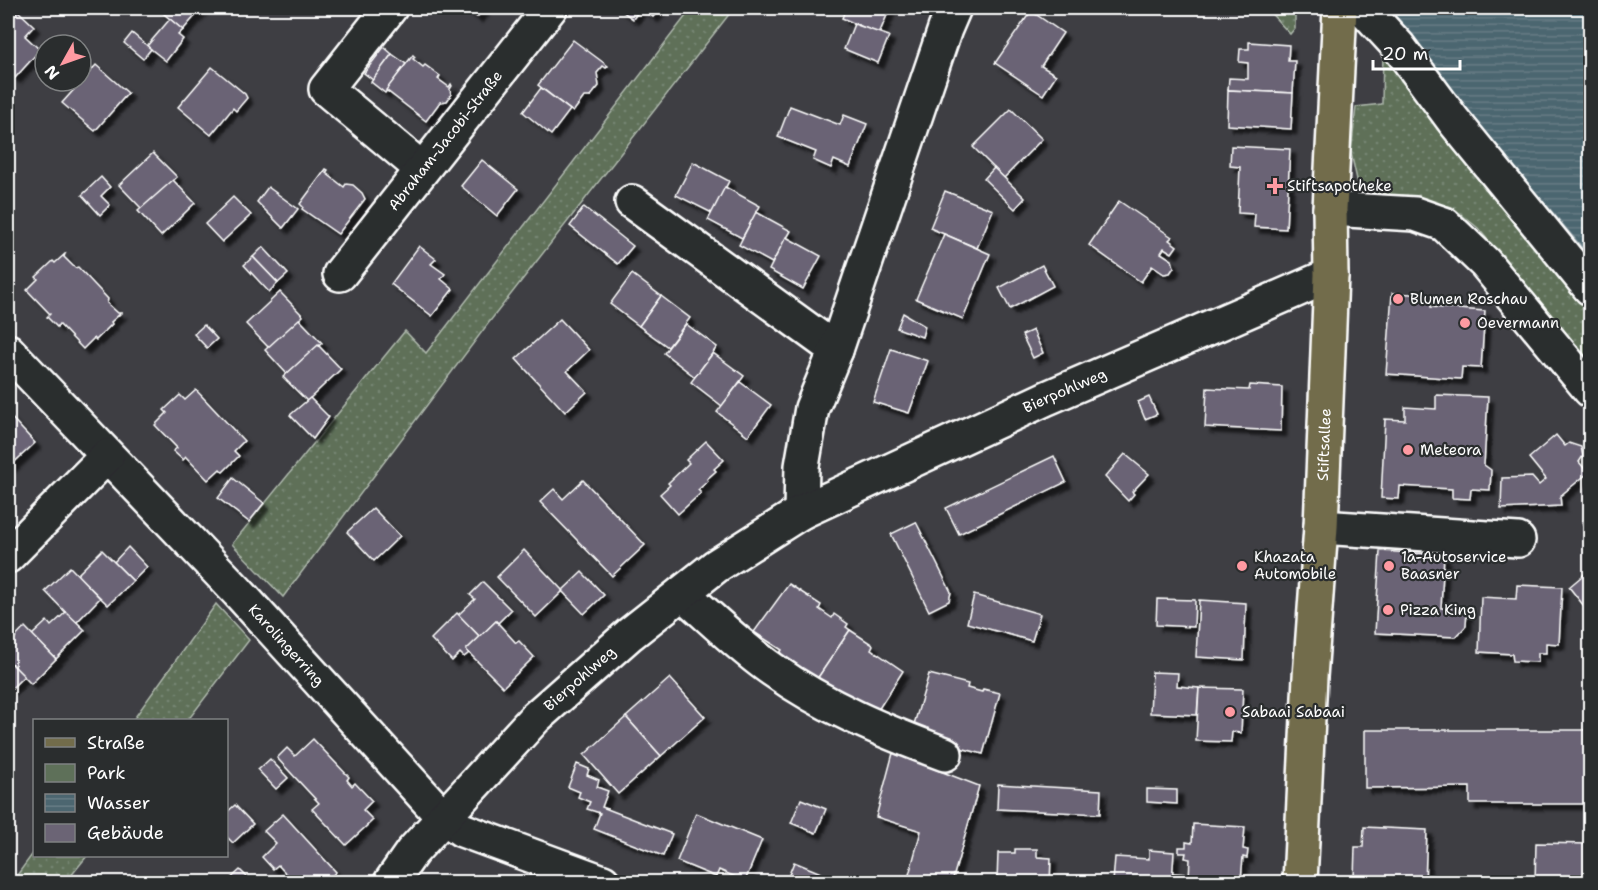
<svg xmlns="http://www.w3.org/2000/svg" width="1598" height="890" viewBox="0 0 1598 890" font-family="'Shantell Sans',sans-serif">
<defs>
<pattern id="green-dots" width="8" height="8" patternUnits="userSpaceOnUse" patternTransform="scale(1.5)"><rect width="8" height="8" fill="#5e7059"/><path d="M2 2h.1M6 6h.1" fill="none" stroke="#768572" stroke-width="1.8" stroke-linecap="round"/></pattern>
<pattern id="water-rules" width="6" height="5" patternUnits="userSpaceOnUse" patternTransform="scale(1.5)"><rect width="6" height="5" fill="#4c6670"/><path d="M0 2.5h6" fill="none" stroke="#677d85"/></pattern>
<filter id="shadow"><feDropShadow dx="5.5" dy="5.5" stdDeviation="1.5" flood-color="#0009"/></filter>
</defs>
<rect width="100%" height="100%" fill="#3e3e43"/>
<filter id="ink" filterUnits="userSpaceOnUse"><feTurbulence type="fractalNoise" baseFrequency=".0167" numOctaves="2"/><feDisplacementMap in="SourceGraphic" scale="12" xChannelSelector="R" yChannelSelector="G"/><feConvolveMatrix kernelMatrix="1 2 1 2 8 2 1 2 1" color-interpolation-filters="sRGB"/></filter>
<g filter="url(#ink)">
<g fill="url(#green-dots)" stroke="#aeb8ac" stroke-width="1.5">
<polygon points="692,8 734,8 487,325 283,597 232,544 405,331 426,353"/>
<polygon points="1266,8 1295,8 1295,28 1290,34"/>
<polygon points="1383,50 1590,302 1590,365 1478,228 1452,207 1426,201 1381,198 1358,184 1351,153 1356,107 1382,104"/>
<polygon points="216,604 249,640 188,720 133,720"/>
<polygon points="34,852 34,856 87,856 66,882 12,882"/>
</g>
<polygon fill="url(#water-rules)" stroke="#94a3a9" stroke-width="1.5" points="1377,8 1590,8 1590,257 1422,57"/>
<g fill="#6b6475" stroke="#fff" stroke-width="1.5" filter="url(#shadow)">
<polygon points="157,8 202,8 183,30"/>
<polygon points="465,8 485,8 477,17"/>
<polygon points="618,8 641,8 633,19"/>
<polygon points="641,8 661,8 653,17"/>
<polygon points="846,8 890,8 879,34 842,18"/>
<polygon points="18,11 34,26 25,36 40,50 15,78 8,72 8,20 9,21"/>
<polygon points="1031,11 1063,33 1041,66 1056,75 1043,95 995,63"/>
<polygon points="170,19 183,30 178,35 183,39 166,61 147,46"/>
<polygon points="854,24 889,36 878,63 844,49"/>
<polygon points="132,33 151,49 143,59 124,43"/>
<polygon points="573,40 608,66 606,68 603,66 597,73 599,86 590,97 584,97 573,112 538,85"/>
<polygon points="1249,42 1289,45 1288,61 1295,61 1293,93 1228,90 1229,78 1248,79 1248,63 1239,62 1240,49 1249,49"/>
<polygon points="384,47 392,54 373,80 364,73"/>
<polygon points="392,54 406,64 385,93 371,82"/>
<polygon points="413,55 415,57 413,59 423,67 425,65 440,76 438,79 449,87 451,84 452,86 450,89 451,95 447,101 440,102 426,121 386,90"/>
<polygon points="96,65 128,93 95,131 62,103"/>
<polygon points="212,67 245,94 247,98 236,111 233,108 211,135 178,107"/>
<polygon points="541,88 570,110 551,135 523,112"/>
<polygon points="1228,90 1293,93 1291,129 1227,125"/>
<polygon points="790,106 840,125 844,115 867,124 850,167 834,160 831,168 813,160 816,152 778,137"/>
<polygon points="1011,109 1042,139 1004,178 973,147"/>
<polygon points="1231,146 1290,149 1286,229 1254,227 1255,214 1238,213 1240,167 1230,166"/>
<polygon points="153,153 177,177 142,209 119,185"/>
<polygon points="482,160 518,189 497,216 461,186"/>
<polygon points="693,162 729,181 712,213 676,195"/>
<polygon points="994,168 1025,198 1015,209 984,179"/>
<polygon points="326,169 328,170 326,173 344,187 346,184 353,185 362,193 365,199 338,234 302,209 303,207 300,204"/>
<polygon points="101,177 110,187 101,196 110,205 100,215 82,195"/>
<polygon points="173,180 195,203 161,236 138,211"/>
<polygon points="268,187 298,209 283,228 257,202"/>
<polygon points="725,187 760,206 742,238 708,220"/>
<polygon points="945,191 993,210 977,248 930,228"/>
<polygon points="233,197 251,215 222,242 205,224"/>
<polygon points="1119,201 1172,237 1169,240 1177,246 1172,253 1164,248 1161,253 1172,260 1174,267 1170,273 1164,274 1152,266 1141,282 1089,245"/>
<polygon points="584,207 633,246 618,264 570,226"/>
<polygon points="756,212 791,231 772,263 739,245"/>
<polygon points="944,234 990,254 963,319 916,299"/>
<polygon points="786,237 821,256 803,289 769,270"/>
<polygon points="419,246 436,259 431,264 445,274 441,279 453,289 432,316 391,284"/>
<polygon points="263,247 288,274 278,283 253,257"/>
<polygon points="65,254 64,257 75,268 78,267 108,299 107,303 118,313 121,313 111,322 112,324 96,340 94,338 83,349 59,324 57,327 47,317 50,314 27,290 38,279 36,277 53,261 55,263"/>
<polygon points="253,257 278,283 269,292 244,265"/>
<polygon points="1042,265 1053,286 1010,309 999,288"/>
<polygon points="632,274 661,296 639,326 610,304"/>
<polygon points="280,292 303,316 269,348 246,324"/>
<polygon points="1392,293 1431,295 1431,307 1485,311 1481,368 1462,367 1461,379 1386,374"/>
<polygon points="661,296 690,318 668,347 639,326"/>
<polygon points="903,313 925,326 922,337 897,328"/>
<polygon points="299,319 322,343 287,374 265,350"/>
<polygon points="560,319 589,350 567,371 587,392 565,412 516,359"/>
<polygon points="686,324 717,347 695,377 664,353"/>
<polygon points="204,325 217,339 207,348 194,334"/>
<polygon points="1033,330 1043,353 1033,358 1022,335"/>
<polygon points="318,345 341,369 307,401 283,377"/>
<polygon points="891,349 928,361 909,413 873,402"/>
<polygon points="713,353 744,376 722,406 691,382"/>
<polygon points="740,382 771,405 748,436 717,412"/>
<polygon points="1250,385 1282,387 1281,431 1205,427 1207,388 1249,390"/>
<polygon points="196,390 244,441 234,451 239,456 223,472 220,469 208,480 186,457 183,460 173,451 177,448 155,425 167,413 164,410 180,395 185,400"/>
<polygon points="1436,395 1488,397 1484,465 1491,470 1490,490 1471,489 1470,499 1452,498 1452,489 1400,486 1399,499 1381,498 1385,419 1405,420 1405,407 1436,409"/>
<polygon points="1149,397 1157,414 1145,419 1138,402"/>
<polygon points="310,398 329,417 313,439 290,415"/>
<polygon points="8,414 35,443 8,468"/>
<polygon points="1556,435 1565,446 1569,443 1581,447 1583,456 1579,462 1588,473 1560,496 1561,506 1501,509 1502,478 1532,477 1539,485 1546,479 1529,458"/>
<polygon points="706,441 724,460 714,469 716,471 707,479 708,481 698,490 701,493 678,514 660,494 670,485 668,483 689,463 686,460"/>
<polygon points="1125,454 1149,474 1132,492 1134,494 1128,501 1105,477"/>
<polygon points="1054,456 1066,482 959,534 946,508"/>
<polygon points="233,478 264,503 249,522 218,498"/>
<polygon points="583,480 645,545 612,576 540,502 554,489 563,499"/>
<polygon points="373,508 400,536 374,561 347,532"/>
<polygon points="1590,515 1590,532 1582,522"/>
<polygon points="916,522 951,592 949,601 929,611 891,534"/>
<polygon points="128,547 147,567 133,581 114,562"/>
<polygon points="102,550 133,581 108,605 77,575"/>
<polygon points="524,550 563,591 536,617 497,577"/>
<polygon points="1380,551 1444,555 1441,608 1467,609 1466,626 1456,637 1375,633"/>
<polygon points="70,567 100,598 76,623 45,591"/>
<polygon points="1588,571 1590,574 1590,609 1588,611 1569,587"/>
<polygon points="582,572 604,595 584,614 562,591"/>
<polygon points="483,582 511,610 498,623 496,621 480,637 458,615 475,599 470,595"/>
<polygon points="789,584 821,605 819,609 832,618 834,614 848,624 846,627 850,630 817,679 792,662 788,663 781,658 780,653 782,650 754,632"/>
<polygon points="1517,585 1562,587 1559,644 1546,643 1546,653 1538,653 1538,662 1513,661 1512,654 1479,652 1481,597 1516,599"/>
<polygon points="974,595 1040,614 1032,641 967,623"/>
<polygon points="1157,599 1195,600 1194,627 1156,625"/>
<polygon points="1199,600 1246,603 1244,660 1196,657"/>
<polygon points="66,612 85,630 56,659 32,635 47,621 51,626"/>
<polygon points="457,613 480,637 466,650 469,653 464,657 460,653 452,661 431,639"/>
<polygon points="496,621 516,643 519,641 534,657 503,687 466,650"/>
<polygon points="25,627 56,659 31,684 8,660 8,645"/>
<polygon points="850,630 873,645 871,649 903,671 871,721 817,679"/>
<polygon points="8,660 24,676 8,692"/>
<polygon points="1152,672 1178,673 1177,686 1199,688 1197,715 1150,713"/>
<polygon points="929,674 968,684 967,688 982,692 983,689 1000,693 983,754 957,747 912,731"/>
<polygon points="670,678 705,717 661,756 626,717"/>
<polygon points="1199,688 1243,689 1241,733 1232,732 1231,742 1196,741"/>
<polygon points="626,717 661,756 618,794 584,755"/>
<polygon points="1365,730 1590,730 1590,804 1470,804 1470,787 1365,788"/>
<polygon points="313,739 349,777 347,780 352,786 355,783 372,801 363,810 373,820 346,845 312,809 319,803 277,758 287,748 295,756"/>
<polygon points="893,753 979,786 952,882 907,882 921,831 876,817"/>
<polygon points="270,759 288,778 276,789 258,770"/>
<polygon points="577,764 589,769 587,775 599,780 597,787 608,791 602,807 672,834 663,856 594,829 600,813 587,809 590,802 578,797 580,792 568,787"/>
<polygon points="998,784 1101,790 1100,814 997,809"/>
<polygon points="1147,789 1177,790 1177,804 1147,802"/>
<polygon points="801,799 826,809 816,833 791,823"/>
<polygon points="235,805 253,824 233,843 226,836 226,813"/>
<polygon points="696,813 762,840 745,881 719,870 716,877 677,861"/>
<polygon points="283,814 336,872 325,882 294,882 278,865 273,869 262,857 276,843 264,831"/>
<polygon points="1193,824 1245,827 1243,849 1248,850 1247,858 1243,857 1241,880 1189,877 1190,859 1185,858 1186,853 1179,853 1179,847 1186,847 1186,842 1192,843"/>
<polygon points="1364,827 1427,830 1425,882 1361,882 1362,879 1354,878 1355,847 1363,847"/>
<polygon points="1536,843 1590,844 1590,882 1535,882"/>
<polygon points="1015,849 1037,849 1037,857 1051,858 1050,882 997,882 998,853 1015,853"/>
<polygon points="1149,850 1174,852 1172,882 1113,882 1115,857 1149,859"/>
<polygon points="794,862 843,882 786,882"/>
<polygon points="240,870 252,882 227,882"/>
<polygon points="1173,873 1190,874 1189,877 1241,880 1241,882 1172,882"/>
</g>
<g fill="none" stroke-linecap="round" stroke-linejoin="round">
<g stroke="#fff" stroke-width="38">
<g id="minor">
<polyline points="390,8 326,89 422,169"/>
<polyline points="1363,8 1399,47 1453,120 1590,288"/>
<polyline points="632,202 836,350"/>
<polyline points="1330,209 1415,214 1444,224 1485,263 1590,390"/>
<path id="s1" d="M340,274L550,8"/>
<path id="s2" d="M8,351L238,592L443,817L462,830L603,882"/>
<polyline points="801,512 802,466 812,408 836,350 945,29 954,8"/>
<polyline points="1321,527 1518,540"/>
<polyline points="8,556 107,456"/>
<path d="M682,593C710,617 742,649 773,670C825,707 885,732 945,754"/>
<path id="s3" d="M391,882L412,852L535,718L630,634L716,566L801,512L1047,398L1331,275"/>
</g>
</g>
<g stroke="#fff" stroke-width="38">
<g id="major">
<path id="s4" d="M1300,882L1310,677L1321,527L1331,275L1330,209L1340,8"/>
</g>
</g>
<use href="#minor" stroke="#2a2d2e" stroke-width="33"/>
<use href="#major" stroke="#726c4b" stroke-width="33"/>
</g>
</g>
<g fill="#ff9aa2" stroke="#2a2d2e" stroke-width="2">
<path d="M1272 177h6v6h6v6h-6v6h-6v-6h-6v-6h6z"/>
<circle cx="1398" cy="299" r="6"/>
<circle cx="1465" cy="323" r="6"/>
<circle cx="1408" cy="450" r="6"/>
<circle cx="1242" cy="566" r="6"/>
<circle cx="1389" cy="566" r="6"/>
<circle cx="1388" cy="610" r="6"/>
<circle cx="1230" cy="712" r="6"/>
</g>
<g text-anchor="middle" stroke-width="4.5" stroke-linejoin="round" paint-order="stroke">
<g font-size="15" fill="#fff" stroke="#2a2d2e">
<text dy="5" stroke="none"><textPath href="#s1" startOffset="170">Abraham-Jacobi-Straße</textPath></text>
<text dy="5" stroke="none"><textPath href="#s3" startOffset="846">Bierpohlweg</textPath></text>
<text dy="5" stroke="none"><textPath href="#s4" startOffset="438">Stiftsallee</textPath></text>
<text dy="5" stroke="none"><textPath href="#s2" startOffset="405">Karolingerring</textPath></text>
<text dy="5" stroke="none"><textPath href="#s3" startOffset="278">Bierpohlweg</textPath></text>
</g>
<g font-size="15" fill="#fff" stroke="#2a2d2e" text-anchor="start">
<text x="1287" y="191">Stiftsapotheke</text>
<text x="1410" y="304">Blumen Roschau</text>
<text x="1477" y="328">Oevermann</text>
<text x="1420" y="455">Meteora</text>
<text x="1254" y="562">Khazata<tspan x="1254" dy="17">Automobile</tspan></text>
<text x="1401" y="562">1a-Autoservice<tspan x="1401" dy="17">Baasner</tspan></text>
<text x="1400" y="615">Pizza King</text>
<text x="1242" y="717">Sabaai Sabaai</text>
</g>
</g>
<rect width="1598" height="890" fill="none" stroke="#2a2d2e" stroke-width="30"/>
<rect x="15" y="15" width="1568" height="860" fill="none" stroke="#fff" stroke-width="2" filter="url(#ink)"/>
<rect x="33" y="719" width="195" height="138" fill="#2a2d2e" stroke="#7f8182" stroke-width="1.5"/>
<rect x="45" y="738" width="30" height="9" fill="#726c4b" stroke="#7f8182" stroke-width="1.5"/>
<text x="87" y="749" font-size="18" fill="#ffffff">Straße</text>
<rect x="45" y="764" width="30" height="18" fill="#5e7059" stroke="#7f8182" stroke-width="1.5"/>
<text x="87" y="779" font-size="18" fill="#ffffff">Park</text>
<rect x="45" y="794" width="30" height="18" fill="url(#water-rules)" stroke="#7f8182" stroke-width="1.5"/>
<text x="87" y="809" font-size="18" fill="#ffffff">Wasser</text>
<rect x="45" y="824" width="30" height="18" fill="#6b6475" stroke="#7f8182" stroke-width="1.5"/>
<text x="87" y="839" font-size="18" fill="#ffffff">Gebäude</text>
<g transform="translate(63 63) rotate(230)"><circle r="28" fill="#2a2d2e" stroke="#7f8182" stroke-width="1.5"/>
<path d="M0-4.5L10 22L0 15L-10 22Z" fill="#ff9aa2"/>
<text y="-9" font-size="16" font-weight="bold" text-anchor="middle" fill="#ffffff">N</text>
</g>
<path d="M1373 60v9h87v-9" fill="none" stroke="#ffffff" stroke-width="3"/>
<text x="1382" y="60" font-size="18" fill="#ffffff" stroke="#2a2d2e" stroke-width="4.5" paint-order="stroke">20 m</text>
</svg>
